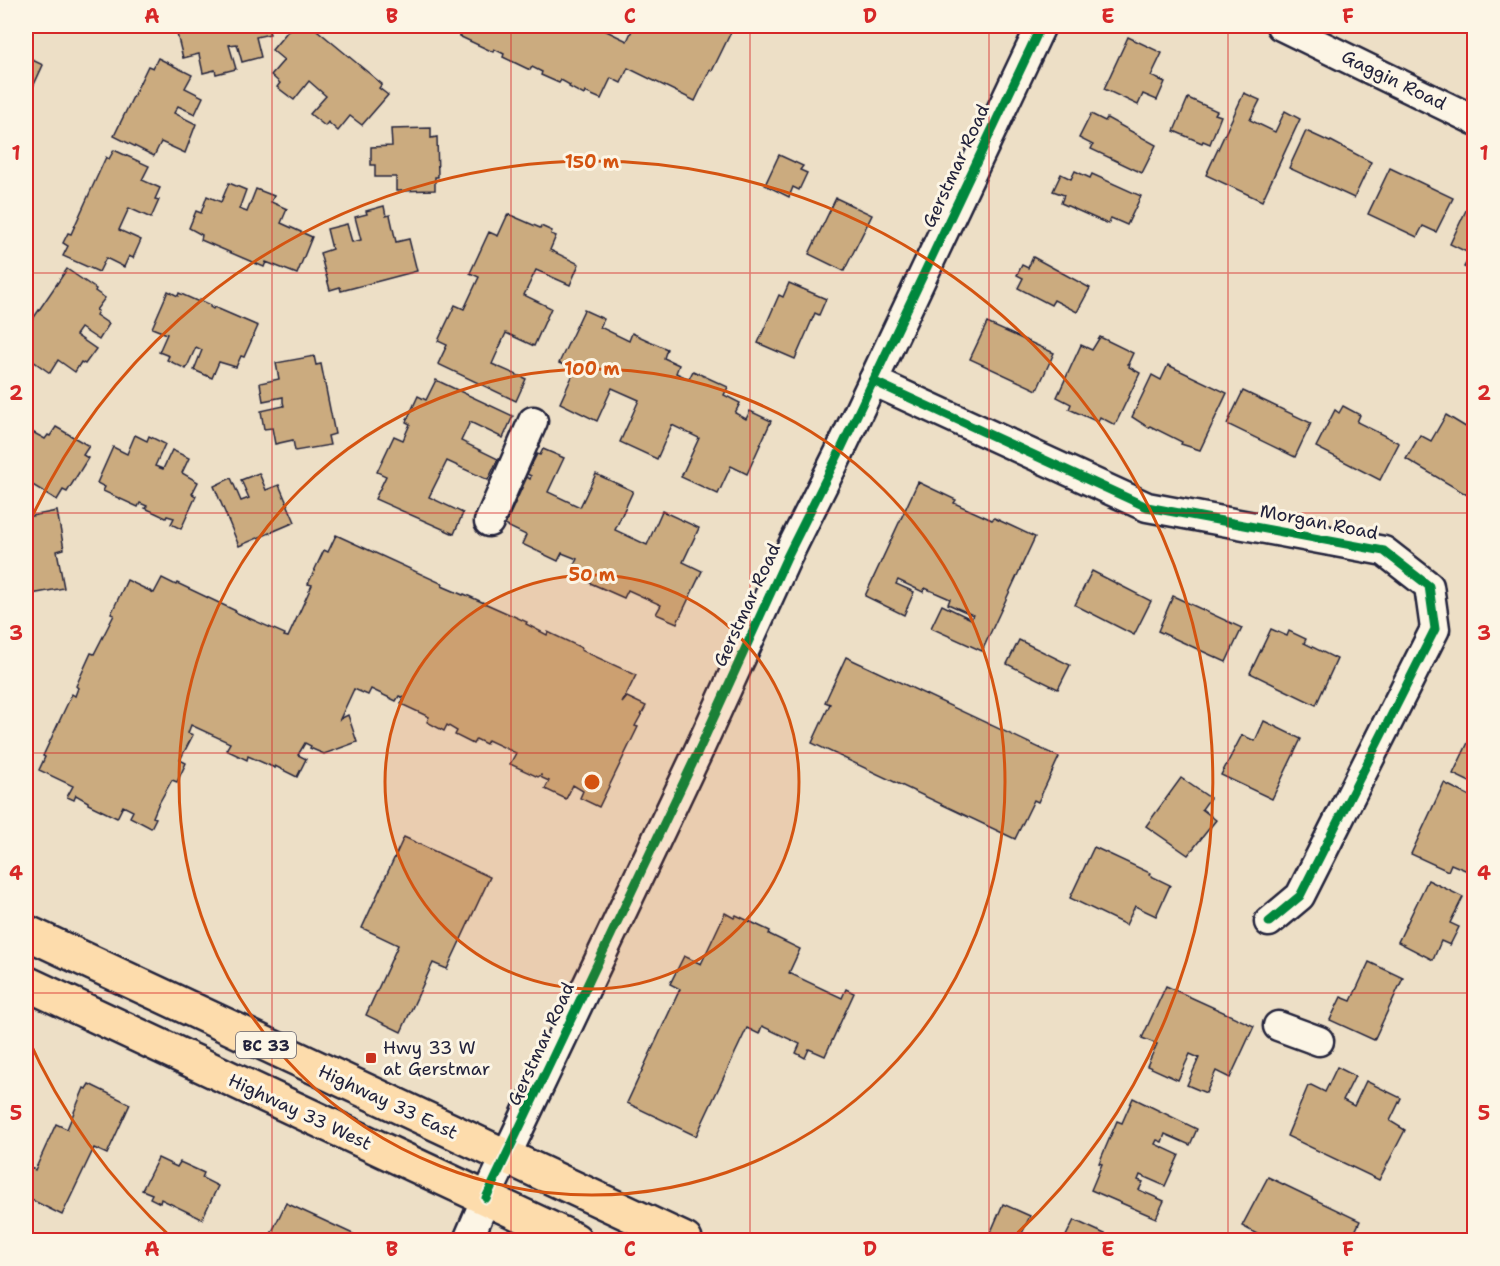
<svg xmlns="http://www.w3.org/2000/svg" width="1500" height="1266" viewBox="0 0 1500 1266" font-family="'Shantell Sans',sans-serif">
<rect width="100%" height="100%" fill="#eddfc6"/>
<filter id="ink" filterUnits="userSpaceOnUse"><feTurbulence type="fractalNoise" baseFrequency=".0167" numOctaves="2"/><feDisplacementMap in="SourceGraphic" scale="12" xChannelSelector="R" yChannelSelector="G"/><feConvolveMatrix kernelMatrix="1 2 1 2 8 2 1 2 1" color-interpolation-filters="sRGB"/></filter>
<g filter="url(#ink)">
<g fill="#cbab7f" stroke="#22223b" stroke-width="1.5">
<polygon points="175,26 267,26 270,34 256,37 261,57 242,62 237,44 229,45 236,69 216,74 215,70 203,73 199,54 183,58"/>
<polygon points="292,26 312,26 382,84 379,88 388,95 362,125 350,116 338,131 328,122 325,126 310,114 326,96 309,81 294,100 277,87 280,83 271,75 284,60 272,50"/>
<polygon points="437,26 588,26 593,29 596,26 627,41 634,26 734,26 712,71 710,70 695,101 628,68 621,83 611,78 601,99 585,92 584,95 569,87 570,85 561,80 559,83 541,75 542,72 532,67 530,70 503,57 504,54 494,49 493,52 459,36 460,33 450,28 449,31"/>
<polygon points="1128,37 1162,53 1151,76 1165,82 1157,100 1143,94 1138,105 1104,89"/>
<polygon points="26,57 43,65 26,102"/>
<polygon points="158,58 192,75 185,88 203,97 195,114 178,106 174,113 196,124 185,153 161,142 154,156 114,136 148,66 153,68"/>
<polygon points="1244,93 1260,100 1250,120 1275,132 1285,111 1300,119 1262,201 1206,175"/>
<polygon points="1188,98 1217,111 1215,114 1221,116 1210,144 1203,141 1202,143 1174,131"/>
<polygon points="1091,114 1105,121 1107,118 1156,145 1142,173 1091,149 1093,145 1079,138"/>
<polygon points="431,128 431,138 437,137 438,177 435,177 435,190 396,191 396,177 375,177 375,165 371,165 371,147 392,146 391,129"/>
<polygon points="1306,131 1330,142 1331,141 1371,162 1354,198 1289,168"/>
<polygon points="114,150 149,166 142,180 160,188 155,199 159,200 151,218 129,208 119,230 141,240 133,258 129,256 124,267 106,258 99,272 63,256 68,246 63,243 68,233 71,234 106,157 109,159"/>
<polygon points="779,155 803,166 800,170 807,173 799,190 793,187 789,197 765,185"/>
<polygon points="1390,168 1453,198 1436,232 1423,226 1417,237 1368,214"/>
<polygon points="1075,171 1090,178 1092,174 1141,196 1127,225 1111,218 1108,224 1061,203 1064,195 1053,191 1061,174 1071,179"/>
<polygon points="229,183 246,190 239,209 247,212 256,189 274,196 271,202 287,209 281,223 312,237 297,274 266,262 264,267 201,240 202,235 189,228 196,211 201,213 207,196 221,202"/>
<polygon points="836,198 872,215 844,271 809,254"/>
<polygon points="384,206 386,216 390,215 396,242 409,239 417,271 341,291 340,287 330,290 320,253 332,249 327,229 347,224 352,242 361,240 355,217 367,214 366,211"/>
<polygon points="1468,206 1474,210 1474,272 1464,267 1471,254 1450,244"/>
<polygon points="508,214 540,228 541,226 552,231 551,234 556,236 550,250 579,264 570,285 536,270 524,295 551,308 534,346 506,333 492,364 526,379 516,401 438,364 447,345 438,341 455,305 464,309 479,277 470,273 489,232 498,236"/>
<polygon points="1033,257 1090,288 1077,312 1054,300 1051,305 1018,288 1023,278 1017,275 1022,265 1028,268"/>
<polygon points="67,269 96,289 95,291 105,298 96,310 98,311 96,315 109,324 99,340 81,328 76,335 96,349 85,364 81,362 75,372 58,360 50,373 26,356 26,329"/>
<polygon points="789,283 826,299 819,315 815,313 795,359 758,343 779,295 783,297"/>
<polygon points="168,291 178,296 179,293 199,302 200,300 211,305 210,307 213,309 214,307 258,326 244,357 241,356 236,367 219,362 212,378 194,370 202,350 196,347 186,369 167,360 169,356 159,352 167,334 152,328"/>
<polygon points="584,310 604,319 600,327 629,341 632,333 667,349 664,358 679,365 676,373 689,379 693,371 728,387 724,395 740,403 735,413 746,419 750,411 771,421 747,474 731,466 718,494 681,477 699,438 672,425 657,459 620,442 639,400 612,388 597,421 560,403 575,370 559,363"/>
<polygon points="987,323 1054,353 1037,390 970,359"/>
<polygon points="1100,337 1133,353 1128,364 1130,364 1129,367 1140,373 1115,425 1100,417 1098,422 1069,409 1071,404 1057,397 1081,345 1092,350"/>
<polygon points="314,356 316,365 321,364 335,434 328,436 330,445 295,451 293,440 275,444 272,428 264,429 261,411 284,406 283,402 283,397 263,401 260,383 279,379 276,363"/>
<polygon points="1168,365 1227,393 1200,450 1181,444 1182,442 1150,426 1149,428 1132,417 1152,375 1161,380"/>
<polygon points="436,380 513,416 503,438 470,422 461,441 498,459 488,480 447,461 429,497 463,513 454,534 375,499 386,476 377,472 394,436 403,440 410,424 406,422 418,396 426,400"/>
<polygon points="1243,391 1311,423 1295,457 1227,424"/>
<polygon points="1343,406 1360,415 1357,422 1399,443 1380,480 1316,447 1335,410 1339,413"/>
<polygon points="1446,415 1474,432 1474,499 1406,459 1420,435 1431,441"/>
<polygon points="56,427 89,446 83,455 88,458 67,492 63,490 57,500 26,481 31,466 26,463 26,432 27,429 45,439 48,435 50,436"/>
<polygon points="135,435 147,441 149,436 165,444 155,466 163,469 172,450 189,458 182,473 198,482 192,494 196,496 181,529 171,524 174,518 167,516 166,518 145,508 147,506 140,503 138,507 103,491 105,487 97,483 113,447 127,454"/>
<polygon points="543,449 564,458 548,492 580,507 596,474 633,491 615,530 647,545 662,511 699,528 683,562 702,571 677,623 656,614 661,605 628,590 624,598 588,582 592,573 574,565 577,559 562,553 558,561 522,544 526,535 505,525 527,477 530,479 531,476 527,474 537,454 540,455"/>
<polygon points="259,473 266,490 279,485 295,522 239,546 214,486 231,478 241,501 249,498 241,480"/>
<polygon points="918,482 956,500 954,503 992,520 994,518 1035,537 982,651 931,628 942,605 971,619 973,615 948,604 950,599 925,588 923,592 898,580 896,584 914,592 904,615 865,596"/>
<polygon points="57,511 64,549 57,551 64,588 26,595 26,517"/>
<polygon points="336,535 443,584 442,586 463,595 464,594 527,622 526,624 547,635 548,632 582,648 581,650 636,675 622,703 627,697 646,706 635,726 638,727 599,807 580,798 583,791 573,785 566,799 545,789 549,781 542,778 541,775 538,777 510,764 516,753 488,740 486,744 476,739 473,744 455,735 457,731 447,725 444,731 427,722 429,717 401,704 404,698 399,696 396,701 371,689 368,695 354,689 340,719 348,715 357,742 324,754 310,748 311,746 305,743 298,755 306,759 297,777 275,766 275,768 248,756 247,760 226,750 230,743 191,725 188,733 193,735 180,760 186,763 177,782 172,780 158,805 153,817 156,818 151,828 130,817 133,811 123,806 117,818 88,804 88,802 76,795 74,800 67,797 73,786 39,770 45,757 43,756 72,694 75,696 78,688 76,686 91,653 94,654 114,615 111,614 127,580 154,593 162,578 176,585 177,583 236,611 235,612 285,634 284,636 288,637 312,585 308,584 324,550 328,552"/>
<polygon points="1092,571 1151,601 1134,635 1075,605"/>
<polygon points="1173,596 1242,628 1226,662 1158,631"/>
<polygon points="1271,629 1287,636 1289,631 1306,639 1304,643 1337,659 1316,705 1250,673"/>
<polygon points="1019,640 1070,665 1058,689 1007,664"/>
<polygon points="846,657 1059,757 1038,802 1034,800 1015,839 812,743 830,704 825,702"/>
<polygon points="1264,721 1301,739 1272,799 1221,775 1242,735 1255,741"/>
<polygon points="1474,730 1474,784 1453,774"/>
<polygon points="1181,778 1210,798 1202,809 1216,820 1188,855 1146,826"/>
<polygon points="1444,783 1474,798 1474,863 1470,872 1451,864 1448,871 1411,854"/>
<polygon points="404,837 490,877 447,969 433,963 401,1032 366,1015 398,945 362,928"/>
<polygon points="1094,847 1150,873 1149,875 1170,885 1156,916 1135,906 1126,925 1070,898"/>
<polygon points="1428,880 1463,897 1450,923 1459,927 1450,945 1441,941 1433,960 1398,942"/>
<polygon points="725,913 734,918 736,915 770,931 769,934 800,949 789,973 842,998 846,989 854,993 825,1056 809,1049 805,1058 796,1053 800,1044 762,1026 759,1034 747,1028 696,1136 627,1103 680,989 670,984 684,956 701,964"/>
<polygon points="1369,962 1403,978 1374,1040 1330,1020 1341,997 1351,1001"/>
<polygon points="1166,986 1254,1026 1230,1078 1216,1071 1206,1093 1187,1085 1199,1058 1190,1054 1178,1080 1147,1066 1157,1044 1142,1038"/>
<polygon points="1337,1067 1355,1076 1343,1100 1354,1106 1366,1081 1401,1098 1390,1121 1405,1130 1379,1180 1287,1136 1308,1086 1311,1085 1325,1092"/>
<polygon points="89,1084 130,1104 107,1154 94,1148 62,1215 26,1197 27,1193 26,1192 26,1169 27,1166 35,1170 56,1124 67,1129 84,1088 86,1089"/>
<polygon points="1133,1098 1197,1129 1190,1145 1165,1134 1162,1142 1157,1140 1155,1144 1179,1155 1165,1186 1140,1175 1138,1180 1143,1182 1139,1190 1164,1201 1156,1218 1091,1190 1102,1164 1099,1163 1117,1121 1122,1123"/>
<polygon points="158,1158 177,1167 180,1162 204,1173 202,1178 218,1186 202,1219 161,1199 160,1203 150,1198 152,1194 142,1190"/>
<polygon points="1268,1177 1360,1221 1351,1240 1256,1240 1259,1235 1242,1226"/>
<polygon points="286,1203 366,1240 268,1240"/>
<polygon points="1003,1204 1030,1216 1019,1240 1003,1240 990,1234"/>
<polygon points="1074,1220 1107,1235 1105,1240 1064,1240"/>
</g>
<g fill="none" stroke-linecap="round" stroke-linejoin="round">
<g stroke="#22223b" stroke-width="33">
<g id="minor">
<polyline points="1281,26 1474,120"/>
<polyline points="873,381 1147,507 1384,551 1429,586 1435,629 1300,896 1269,922"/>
<polyline points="489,522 533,421"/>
<polyline points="1278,1026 1319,1041"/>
<polyline points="468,1240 486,1198 698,752 787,557 839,453 1041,26"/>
</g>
</g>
<g stroke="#22223b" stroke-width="38">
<g id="major">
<polyline points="26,932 685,1240"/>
<polyline points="26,983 575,1240"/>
</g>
</g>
<use href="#minor" stroke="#fcf5e5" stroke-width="28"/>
<use href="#major" stroke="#fddcac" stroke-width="33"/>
<g stroke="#fcf5e5" stroke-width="13">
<g id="cycleway">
<polyline points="873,381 1147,507 1384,551 1429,586 1435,629 1300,896 1269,922"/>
<polyline points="486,1198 698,752 787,557 839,453 1041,26"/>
</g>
</g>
<use href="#cycleway" stroke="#00873e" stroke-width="9"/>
</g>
</g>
<path fill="none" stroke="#d62828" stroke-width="1.5" stroke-opacity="0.55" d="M272,26V1240M511,26V1240M750,26V1240M989,26V1240M1228,26V1240M26,273H1474M26,513H1474M26,753H1474M26,993H1474"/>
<circle cx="592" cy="782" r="207" fill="#d45411" fill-opacity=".12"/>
<g fill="none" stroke="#d45411" stroke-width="3">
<circle cx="592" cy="782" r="207"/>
<circle cx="592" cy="782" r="413"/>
<path d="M173 1239A620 620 0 0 1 26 1034M26 530A620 620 0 1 1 1011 1239"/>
</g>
<rect fill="#c8321e" stroke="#fcf5e5" stroke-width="2" x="365" y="1052" width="12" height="12" rx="3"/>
<g text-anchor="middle" stroke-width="6" stroke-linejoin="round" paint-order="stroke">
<rect fill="#fcf5e5" stroke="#63616e" stroke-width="1.5" x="236" y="1032" width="60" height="26" rx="4.5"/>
<g font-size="16" font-weight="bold" fill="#22223b">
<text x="266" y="1051">BC 33</text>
</g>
<g font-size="18" fill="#22223b" stroke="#fcf5e5">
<text transform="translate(1394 80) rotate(26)" y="6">Gaggin Road</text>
<text transform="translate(956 166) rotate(-65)" y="6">Gerstmar Road</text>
<text transform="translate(1319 522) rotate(11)" y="6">Morgan Road</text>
<text transform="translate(747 605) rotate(-65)" y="6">Gerstmar Road</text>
<text transform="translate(541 1044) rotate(-65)" y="6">Gerstmar Road</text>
<text transform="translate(388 1102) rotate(25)" y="6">Highway 33 East</text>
<text transform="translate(300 1112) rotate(25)" y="6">Highway 33 West</text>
</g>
<g font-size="18" fill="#22223b" stroke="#fcf5e5" text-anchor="start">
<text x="383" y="1054">Hwy 33 W<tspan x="383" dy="21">at Gerstmar</tspan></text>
</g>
</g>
<circle cx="592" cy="782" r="9" fill="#d45411" stroke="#fcf5e5" stroke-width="3"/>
<g font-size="18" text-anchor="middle" font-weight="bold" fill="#d45411" stroke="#fcf5e5" stroke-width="6" stroke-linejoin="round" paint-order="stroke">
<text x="592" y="168">150 m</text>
<text x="592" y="375">100 m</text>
<text x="592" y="581">50 m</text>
</g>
<rect width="1500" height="1266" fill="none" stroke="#fcf5e5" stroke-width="66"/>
<rect x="33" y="33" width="1434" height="1200" fill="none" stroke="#d62828" stroke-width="2"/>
<g font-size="20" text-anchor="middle" font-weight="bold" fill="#d62828">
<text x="152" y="23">A</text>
<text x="392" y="23">B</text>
<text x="630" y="23">C</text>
<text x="870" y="23">D</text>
<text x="1108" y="23">E</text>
<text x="1348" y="23">F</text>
<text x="16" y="160">1</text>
<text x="1484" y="160">1</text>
<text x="16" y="400">2</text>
<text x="1484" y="400">2</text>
<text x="16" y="640">3</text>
<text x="1484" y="640">3</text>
<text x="16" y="880">4</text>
<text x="1484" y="880">4</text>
<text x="16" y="1120">5</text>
<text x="1484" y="1120">5</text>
<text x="152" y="1256">A</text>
<text x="392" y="1256">B</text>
<text x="630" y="1256">C</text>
<text x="870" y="1256">D</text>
<text x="1108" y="1256">E</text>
<text x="1348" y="1256">F</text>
</g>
</svg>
